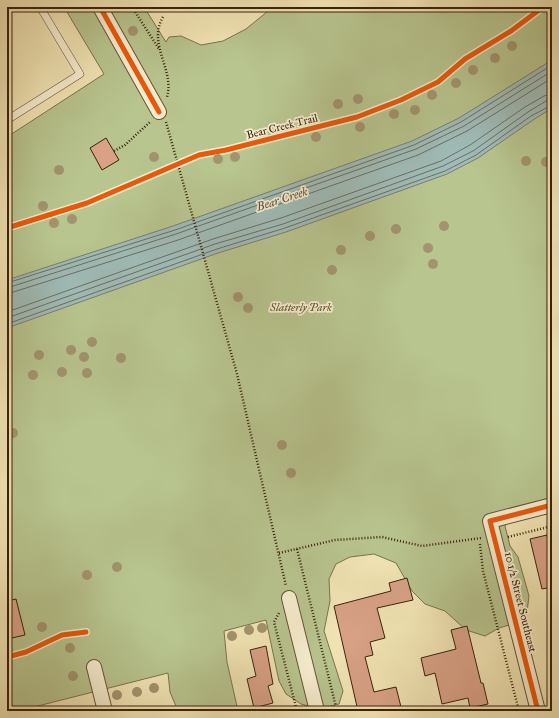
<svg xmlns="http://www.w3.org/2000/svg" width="559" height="718" viewBox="0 0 559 718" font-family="'IM FELL Great Primer',serif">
<rect width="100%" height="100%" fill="#f2e5b5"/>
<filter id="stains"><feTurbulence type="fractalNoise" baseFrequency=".005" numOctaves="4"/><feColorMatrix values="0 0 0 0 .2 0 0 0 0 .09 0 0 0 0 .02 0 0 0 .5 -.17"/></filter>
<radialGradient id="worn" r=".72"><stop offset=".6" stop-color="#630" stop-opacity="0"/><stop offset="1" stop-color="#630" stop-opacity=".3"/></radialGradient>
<polygon fill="#b8c58f" stroke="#7a734e" points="64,7 144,7 166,42 169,37 181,36 201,45 223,41 246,29 273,7 552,7 552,505 513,514 505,526 510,546 518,557 529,596 526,620 499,628 485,636 466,630 445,611 425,604 412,591 396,563 374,554 350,557 336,564 329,579 330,601 324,631 343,691 339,704 320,709 301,704 286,694 279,681 266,620 224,631 227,662 238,711 178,711 170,692 168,673 30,708 31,711 7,711 7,137 104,74"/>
<polygon fill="#9fbcb8" stroke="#777e74" points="552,60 552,108 533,120 478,158 447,174 286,232 218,253 7,328 7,280 173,226 412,141 459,118"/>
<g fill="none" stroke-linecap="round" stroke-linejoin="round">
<g stroke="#6d6e62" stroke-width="1">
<polyline points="7,283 175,230 414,145 461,122 552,65"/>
<polyline points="7,288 176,234 416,149 464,126 552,71"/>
<polyline points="7,294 178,240 418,155 467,131 552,78"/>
<polyline points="7,312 213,239 281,218 441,161 470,145 525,107 544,96 552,94"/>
<polyline points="7,318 215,244 283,224 443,166 473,151 528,112 546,101 552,100"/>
<polyline points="7,324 217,249 285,228 445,171 476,155 531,116 552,105"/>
</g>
</g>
<g fill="#d9a287" stroke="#3b210d">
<polygon points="106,138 119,160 102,170 90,148"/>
<polygon points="547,535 552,557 552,587 542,589 530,539"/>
<polygon points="407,578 413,600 377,608 385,638 370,642 373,655 365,657 374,692 396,687 401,707 391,709 391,711 358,711 334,606 391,591 389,583"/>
<polygon points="16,599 25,635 7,639 7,601"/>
<polygon points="467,626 481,683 483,683 488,704 470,708 468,698 442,704 435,673 425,676 421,658 456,649 451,630"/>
<polygon points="266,646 273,684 268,686 273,703 254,708 247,679 256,676 250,650"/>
</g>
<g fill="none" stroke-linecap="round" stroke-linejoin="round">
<g stroke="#695237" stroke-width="8">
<polyline id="lane" points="7,120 80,74 40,7"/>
</g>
<g stroke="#695237" stroke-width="16">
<g id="street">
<polyline points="100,7 159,112"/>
<polyline points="289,598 317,711"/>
<polyline points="94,667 105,711"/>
<polyline points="538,711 490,521 552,505"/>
</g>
</g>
<g stroke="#3b210d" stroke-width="2.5" stroke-dasharray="1 2" stroke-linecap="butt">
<polyline points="132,7 159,49"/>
<path d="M163,17C147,44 175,70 167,97"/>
<polyline points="166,122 237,374 286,586"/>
<polyline points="114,151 125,145 151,121"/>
<polyline points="508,537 552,526"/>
<polyline points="480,544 483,571 519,711"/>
<polyline points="297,549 337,711"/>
<polyline points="279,553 335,540 382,537 422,546 481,538"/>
<polyline points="279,613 274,622 297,711"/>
</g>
<use href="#lane" stroke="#f7eecf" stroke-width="7"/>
<use href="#street" stroke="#f7eecf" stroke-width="14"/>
<g stroke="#f7eecf" stroke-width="8">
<g id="cycleway">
<polyline points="100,7 159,112"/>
<polyline points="7,228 87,203 199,155 226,150 357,117 401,100 438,82 465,59 511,31 543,7"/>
<polyline points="7,657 26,652 62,635 86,632"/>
<polyline points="538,711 490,521 552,505"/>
</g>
</g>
<use href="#cycleway" stroke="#e8590c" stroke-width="5"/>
</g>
<g fill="#a2946e">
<circle cx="133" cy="31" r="5"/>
<circle cx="512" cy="46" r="5"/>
<circle cx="495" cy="58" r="5"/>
<circle cx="473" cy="70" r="5"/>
<circle cx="456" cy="83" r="5"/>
<circle cx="432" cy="95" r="5"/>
<circle cx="358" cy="99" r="5"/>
<circle cx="338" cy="104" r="5"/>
<circle cx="415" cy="110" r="5"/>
<circle cx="394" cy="114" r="5"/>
<circle cx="360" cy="127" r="5"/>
<circle cx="316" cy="137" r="5"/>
<circle cx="154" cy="157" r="5"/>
<circle cx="235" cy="157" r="5"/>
<circle cx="218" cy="159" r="5"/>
<circle cx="526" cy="161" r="5"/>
<circle cx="546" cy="162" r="5"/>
<circle cx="59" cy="170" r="5"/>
<circle cx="43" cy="206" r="5"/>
<circle cx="72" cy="219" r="5"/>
<circle cx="54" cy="223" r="5"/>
<circle cx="444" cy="226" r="5"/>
<circle cx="396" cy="229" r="5"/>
<circle cx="370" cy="236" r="5"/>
<circle cx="428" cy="248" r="5"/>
<circle cx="341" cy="250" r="5"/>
<circle cx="433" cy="264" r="5"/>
<circle cx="332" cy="270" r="5"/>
<circle cx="238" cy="297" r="5"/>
<circle cx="248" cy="308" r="5"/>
<circle cx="92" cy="342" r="5"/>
<circle cx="71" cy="350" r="5"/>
<circle cx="39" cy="355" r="5"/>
<circle cx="84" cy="357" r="5"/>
<circle cx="121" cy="358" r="5"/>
<circle cx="62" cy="372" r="5"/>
<circle cx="87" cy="373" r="5"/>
<circle cx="33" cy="375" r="5"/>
<circle cx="13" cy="433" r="5"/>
<circle cx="282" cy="445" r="5"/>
<circle cx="291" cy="473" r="5"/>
<circle cx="117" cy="567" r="5"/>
<circle cx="87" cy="575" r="5"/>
<circle cx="42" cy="627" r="5"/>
<circle cx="262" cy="628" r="5"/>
<circle cx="249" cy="630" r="5"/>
<circle cx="232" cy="636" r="5"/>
<circle cx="70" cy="648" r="5"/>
<circle cx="73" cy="676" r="5"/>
<circle cx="154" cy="688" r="5"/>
<circle cx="137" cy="692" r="5"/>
<circle cx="117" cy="695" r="5"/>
</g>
<g text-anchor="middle" stroke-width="3.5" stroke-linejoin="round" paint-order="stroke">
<g font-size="11" fill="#3b210d" stroke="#f7eecf">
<text transform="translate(282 126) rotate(-14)" y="4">Bear Creek Trail</text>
<text transform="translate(521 602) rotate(76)" y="4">10 1/2 Street Southeast</text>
</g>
<g font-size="11" font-style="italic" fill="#605234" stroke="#f7eecf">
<text x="301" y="311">Slatterly Park</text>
</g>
<g font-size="12" font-style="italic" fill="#595040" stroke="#f7eecf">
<text transform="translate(282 199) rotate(-18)" y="4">Bear Creek</text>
</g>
</g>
<rect width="559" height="718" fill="none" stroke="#f2e5b5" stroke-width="24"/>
<rect x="8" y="8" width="543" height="702" fill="none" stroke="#3b210d" stroke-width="2"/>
<rect x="12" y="12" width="535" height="694" fill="none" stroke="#3b210d"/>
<rect width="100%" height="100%" filter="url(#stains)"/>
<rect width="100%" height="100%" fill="url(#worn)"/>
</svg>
